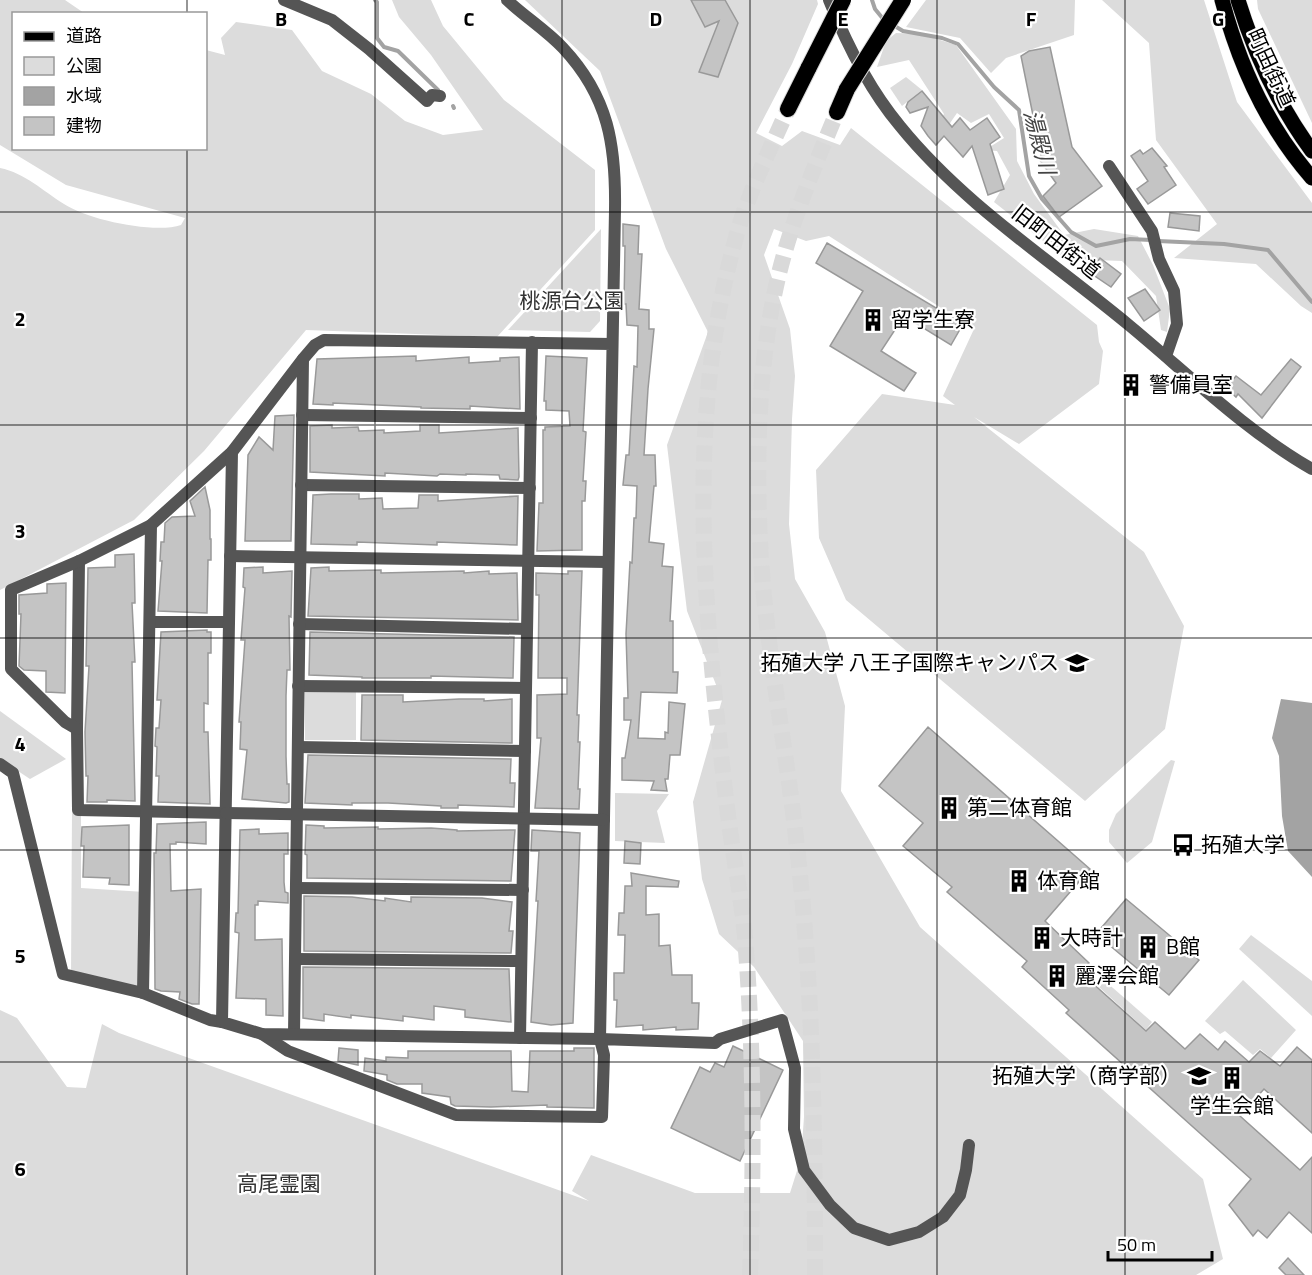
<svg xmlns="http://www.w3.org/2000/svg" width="1312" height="1275" viewBox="0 0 1312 1275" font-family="'Titillium Web','Noto Sans JP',sans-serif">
<rect width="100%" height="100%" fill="#fff"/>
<g fill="#dcdcdc">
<path d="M0,0H65L84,13L14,14V148H206V50L225,55L221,38L236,22L292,30L322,71L371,94L405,121L443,135L483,130L431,55L399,17L392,0H431L443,26L504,100L595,170V230L497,337L306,330L204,451L134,520L0,590V168C25,173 43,191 64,204C88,220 155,234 181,225L185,218L66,185L0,145Z"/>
<polygon points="525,0 817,0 818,4 792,64 756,133 782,146 802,131 840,145 851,128 1097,325 1099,342 1103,351 1099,384 1019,444 974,417 1144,552 1184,626 1165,729 1085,801 846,600 819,538 816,470 882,394 955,405 943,396 974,329 829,236 806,241 774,229 764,255 790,329 795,376 792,419 789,524 795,579 825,632 845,706 841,791 920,927 1203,1179 1223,1259 1196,1275 0,1275 0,1010 17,1018 67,1087 86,1088 102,1024 119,1033 589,1201 572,1191 591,1155 695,1193 790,1193 801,1158 804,1117 803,1041 754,967 719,934 702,879 693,802 722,700 687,611 667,445 708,332 666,249 600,71"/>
<polygon points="926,0 1075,0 1074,35 1006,58 991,73 960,38 906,27"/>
<polygon points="1102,0 1204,0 1237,102 1312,203 1312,313 1301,306 1256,264 1174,258 1217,224 1156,140 1149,43"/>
<polygon points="1257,0 1312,0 1312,123 1258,9"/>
<polygon points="896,33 921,34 956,45 1016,129 1017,161 1034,194 1064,235 1094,229 1138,236 1153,265 1170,309 1167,332 1161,330 1156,296 1122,261 1066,259 994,202 1010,175 997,151 985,150 1004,138 989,114 971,123 957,113 944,132 937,125 944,114 909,60 877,67 886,41"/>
<polygon points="906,77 922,90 902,106 890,88"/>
<polygon points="601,229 600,321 590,332 508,330"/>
<rect x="305" y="689" width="51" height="51"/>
<polygon points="0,711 66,759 30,779 0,759"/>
<polygon points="1171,760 1175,761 1152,842 1127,863 1109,842 1109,830 1116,814"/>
<polygon points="615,793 669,794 657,811 665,843 615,841"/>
<polygon points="72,810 81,810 81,888 145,892 143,993 71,976"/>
<polygon points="1251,935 1312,981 1312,1016 1239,949"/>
<polygon points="1243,980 1296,1030 1271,1058 1260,1049 1253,1055 1225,1031 1220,1034 1205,1021"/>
<polygon points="1105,981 1152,1022 1146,1030 1099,987"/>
</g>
<polygon fill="#a3a3a3" points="1281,699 1312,703 1312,877 1288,851 1282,816 1279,756 1272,738"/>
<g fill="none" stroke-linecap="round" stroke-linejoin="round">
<g stroke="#a3a3a3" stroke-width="4">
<polyline points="375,0 377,2 377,38 384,47 398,51 438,90"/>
<polyline points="872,0 875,9 884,20"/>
<polyline points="893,25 903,31 942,38 958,44 994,87 1019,110 1029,176 1042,199 1071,232 1096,246 1130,239 1151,240"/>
<polyline points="453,106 454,108"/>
<polyline points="1158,241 1224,244 1268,250 1312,302"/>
</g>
</g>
<g fill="#c4c4c4" stroke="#999" stroke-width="1.5">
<polygon points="691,0 725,0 738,23 718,77 699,72 719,21 705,27"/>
<polygon points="1050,47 1072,147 1102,186 1059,217 1043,196 1056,183 1039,159 1041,155 1021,56 1029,51"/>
<polygon points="922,91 952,127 960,118 970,130 987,118 1000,137 990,144 1004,189 988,195 972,146 963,157 944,136 936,145 928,136 921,126 928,107 910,113 906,107 908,102"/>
<polygon points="1152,148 1167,166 1164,167 1176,185 1148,204 1137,189 1148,181 1131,156 1140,150 1143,154"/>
<polygon points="1170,213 1200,216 1199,231 1168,227"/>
<polygon points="623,224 639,226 638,254 642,254 639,309 649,310 649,329 654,329 648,389 644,455 655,455 656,486 654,486 649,542 664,544 662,566 673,567 670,621 673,621 673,672 678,672 677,693 641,692 638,738 665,739 665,732 668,733 669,702 685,704 680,755 670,755 668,779 665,779 667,791 651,790 654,781 622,780 622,758 625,758 631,720 624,720 624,698 628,698 626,634 630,562 632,563 634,518 636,518 637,486 623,485 626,455 629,455 634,366 637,367 638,326 627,325 626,304 624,304 625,246 623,246"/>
<polygon points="827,243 963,324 951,345 904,316 881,351 916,373 904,391 830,346 863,291 816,263"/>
<polygon points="1100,258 1121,274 1111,287 1089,272"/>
<polygon points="1145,289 1160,310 1144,321 1128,298"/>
<polygon points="416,356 416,361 469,357 469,363 500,361 500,358 519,357 520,409 470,406 470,409 421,408 421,407 333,403 333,405 313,404 317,359"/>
<polygon points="546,356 587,358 583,431 586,432 583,481 586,481 585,501 582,501 582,550 537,551 539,503 543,503 543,430 545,430 545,427 570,426 569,411 546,410 546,401 544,401"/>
<polygon points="1291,359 1301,367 1262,418 1238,394 1236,397 1226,388 1236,376 1261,395"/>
<polygon points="294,415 291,541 245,541 248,455 259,437 273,450 275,416"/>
<polygon points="332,425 332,428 358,427 359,431 384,430 384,433 420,431 420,425 439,425 439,433 518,428 519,477 518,480 500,479 499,475 466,474 466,475 440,474 437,476 385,473 385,476 310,472 310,426"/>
<polygon points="205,487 210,510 210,539 211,539 211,560 208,560 207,613 158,611 162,561 160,561 161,542 164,542 165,523 172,517 195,516 190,501"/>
<polygon points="331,494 359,494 359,499 382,498 383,509 418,508 419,495 438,495 438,501 518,496 517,545 437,542 437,545 357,542 357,545 311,544 313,495"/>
<polygon points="134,554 135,603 132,603 135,662 132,662 135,801 107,800 107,802 87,802 88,776 86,776 85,732 89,666 86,666 88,568 115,567 115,555"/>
<polygon points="263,567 263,573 292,571 291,617 289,616 290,670 287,670 286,696 286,756 287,784 289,784 289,802 286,803 242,799 247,750 240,749 241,722 239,722 245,640 241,640 245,588 243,587 244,568"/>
<polygon points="329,567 329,571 381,570 381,573 464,571 464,573 489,571 489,574 517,573 518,620 308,616 311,568"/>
<polygon points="568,571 582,571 577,715 579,715 578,742 580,742 578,789 580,789 579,809 535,808 541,738 537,738 537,695 567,694 567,678 538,678 539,595 536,595 536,573 568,574"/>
<polygon points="66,583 65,693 46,692 46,671 24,670 19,666 21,614 19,614 19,595 47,593 47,584"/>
<polygon points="207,630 207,632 211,632 211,653 208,653 208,704 204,703 204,732 208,732 210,804 158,802 159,776 156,776 157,747 155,746 156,728 159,728 161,700 157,700 161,632"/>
<polygon points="310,632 514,637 513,678 431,676 431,678 362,678 362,677 309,675"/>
<polygon points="362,695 403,695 403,702 459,699 484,699 484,701 512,699 512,743 361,740"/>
<polygon points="928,727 1090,869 1045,921 1089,963 1080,972 1146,1031 1155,1022 1185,1049 1200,1034 1218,1050 1225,1041 1249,1062 1260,1051 1280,1066 1297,1047 1312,1060 1312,1133 1264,1089 1240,1116 1300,1170 1312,1157 1312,1233 1289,1212 1267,1238 1258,1230 1253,1236 1229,1205 1251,1179 1066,1013 1069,1010 1022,967 1027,961 947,892 952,887 903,846 923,823 879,786"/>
<polygon points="308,755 511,759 510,783 515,783 514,807 458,805 458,808 441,808 441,806 388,803 352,803 352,805 305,803"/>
<polygon points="206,822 206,844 176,842 176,844 170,844 171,891 201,889 199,1004 192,1004 179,999 180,992 161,991 155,989 154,853 156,853 157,824"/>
<polygon points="129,825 129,885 109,884 110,878 83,877 84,846 81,846 82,827"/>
<polygon points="306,825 324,826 324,828 378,827 378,829 431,828 457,830 457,831 515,830 511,881 307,878 307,855 305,854"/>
<polygon points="259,829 259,834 288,833 288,854 284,854 284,882 285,892 288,893 288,903 258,901 258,905 255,905 255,940 282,939 283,1016 266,1015 266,999 236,998 239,933 235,932 236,913 238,913 240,830"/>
<polygon points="532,830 580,833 573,1023 551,1025 531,1022 538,901 536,901 539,851 531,851"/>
<polygon points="625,841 641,843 640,864 624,863"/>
<polygon points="631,873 679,881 678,887 646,886 646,915 659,914 659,946 670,945 672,975 692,975 692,1003 699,1003 698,1029 676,1030 676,1027 643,1030 643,1025 616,1027 617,1000 614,1000 614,973 624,973 625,935 618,935 619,913 624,913 625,886 632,886"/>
<polygon points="304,896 352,897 385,901 385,898 411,902 411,897 482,898 512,902 509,931 513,931 511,953 304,951"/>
<polygon points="1126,899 1199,960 1169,995 1096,934"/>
<polygon points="303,967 509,969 511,1022 465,1017 465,1010 434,1006 434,1020 403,1016 403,1021 351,1015 351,1018 324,1014 324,1021 303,1018"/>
<polygon points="733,1046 783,1070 740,1161 671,1128 700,1067 710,1072 715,1063 724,1067"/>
<polygon points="339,1048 358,1050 358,1065 338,1061"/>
<polygon points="574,1048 594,1048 594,1108 547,1107 547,1105 491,1107 455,1106 451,1104 450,1097 422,1093 422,1084 397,1084 387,1080 387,1075 364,1071 365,1058 386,1061 386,1057 408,1058 408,1051 511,1051 512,1091 528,1092 530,1051 574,1051"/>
<polygon points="1288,1258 1304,1275 1286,1275 1279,1268"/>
</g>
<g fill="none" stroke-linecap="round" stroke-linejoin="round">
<g stroke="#d9d9d9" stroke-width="16" stroke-dasharray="16 8" stroke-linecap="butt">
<path d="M750,1275C754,1162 754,1049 745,937C741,894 732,850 727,807C705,620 684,426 735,241C747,195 769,152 788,109"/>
<path d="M815,1275C815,1129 813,982 796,838C787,757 772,678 764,597C755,501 755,385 775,291C788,229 813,170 837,112"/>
</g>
<g stroke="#dbdbdb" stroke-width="16">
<g id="primary">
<path d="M1222,0C1239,64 1268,128 1312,178"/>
<path d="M1238,0C1255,55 1278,105 1312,151"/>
</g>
</g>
<g stroke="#dbdbdb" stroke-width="18">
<g id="trunk">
<polyline points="788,109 809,67"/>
<polyline points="837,112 847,89"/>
</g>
</g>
<g stroke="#555" stroke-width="12">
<polyline points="284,0 332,20 369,49 427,101 432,95 440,96"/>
<polyline points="1109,166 1152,231 1159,259 1174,291 1177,324 1166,356"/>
<polyline points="302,415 531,418"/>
<polyline points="301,485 530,488"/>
<polyline points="79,561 77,729 78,810 226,813"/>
<polyline points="150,622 229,622"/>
<polyline points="299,624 527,629"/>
<polyline points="298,686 526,688"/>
<polyline points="77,729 65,722 11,669 11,590 79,561 151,525 232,452"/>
<polyline points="298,747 525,751"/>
<polyline points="0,764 13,773 63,974 143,993 210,1020 222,1022"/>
<polyline points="296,888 523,890"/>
<polyline points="295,959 521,961"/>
<polyline points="143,993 151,525"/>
<polyline points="262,1034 288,1051 456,1115 602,1117 604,1055 600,1039 715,1043 720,1039 782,1020 795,1068 794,1129 804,1170 830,1205 854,1228 889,1240 919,1232 943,1217 960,1195 966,1170 969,1145"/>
<polyline points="294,1034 303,359"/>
<polyline points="520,1038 532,342"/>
</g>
<g stroke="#555" stroke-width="12">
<path d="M507,0C525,17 546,30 563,48C609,97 616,146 615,210L600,1039L262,1034L222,1022L232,452L303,359L315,345L324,340L612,344"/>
<path d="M829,0C847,45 869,89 900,126C964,205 1052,261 1130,326C1189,375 1246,431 1312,469"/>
<polyline points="230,556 608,562"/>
<polyline points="226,813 604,820"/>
</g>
<use href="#primary" stroke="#000" stroke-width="15"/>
<use href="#trunk" stroke="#000" stroke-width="16"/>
<g stroke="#dbdbdb" stroke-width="18" stroke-linecap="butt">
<g id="trunk-bridge">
<polyline points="809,67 843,0"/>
<polyline points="847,89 903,0"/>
</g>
</g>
<use href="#trunk-bridge" stroke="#000" stroke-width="16"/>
</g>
<path fill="none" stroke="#000" stroke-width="1.5" stroke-opacity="0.55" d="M187,0V14M375,0V1275M562,0V1275M750,0V1275M937,0V1275M1125,0V1275M187,148V1275M0,212H1312M0,425H1312M0,638H1312M0,850H1312M0,1062H1312"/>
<defs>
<g id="building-bare" transform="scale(1.8)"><path d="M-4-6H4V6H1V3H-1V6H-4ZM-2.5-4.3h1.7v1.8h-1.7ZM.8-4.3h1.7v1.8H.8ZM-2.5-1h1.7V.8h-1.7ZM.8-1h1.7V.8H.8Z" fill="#000" stroke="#fff" stroke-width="2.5" paint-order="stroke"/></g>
<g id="university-bare" transform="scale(1.8)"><path d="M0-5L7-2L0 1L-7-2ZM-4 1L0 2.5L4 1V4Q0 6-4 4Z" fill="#000" stroke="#fff" stroke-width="2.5" paint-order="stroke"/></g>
<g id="bus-bare" transform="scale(1.8)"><path d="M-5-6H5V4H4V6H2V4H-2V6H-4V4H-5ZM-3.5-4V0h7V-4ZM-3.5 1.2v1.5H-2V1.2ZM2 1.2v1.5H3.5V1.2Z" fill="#000" stroke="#fff" stroke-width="2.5" paint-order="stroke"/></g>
</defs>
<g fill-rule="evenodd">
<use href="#building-bare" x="873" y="320"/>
<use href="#building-bare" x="1131" y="385"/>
<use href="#university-bare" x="1077" y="663"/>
<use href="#building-bare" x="949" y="808"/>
<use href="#bus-bare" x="1183" y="845"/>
<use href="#building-bare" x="1019" y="881"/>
<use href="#building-bare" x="1042" y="938"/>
<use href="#building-bare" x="1148" y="947"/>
<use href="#building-bare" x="1057" y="976"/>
<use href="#university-bare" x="1199" y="1076"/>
<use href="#building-bare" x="1232" y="1078"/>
</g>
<g text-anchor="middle" stroke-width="4.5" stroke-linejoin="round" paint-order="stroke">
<g font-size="21" fill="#000" stroke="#fff">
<text transform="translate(1271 68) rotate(65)" y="7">町田街道</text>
<text transform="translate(1056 242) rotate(38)" y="7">旧町田街道</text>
</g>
<g font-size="21" fill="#333" stroke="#fff">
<text x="572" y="308">桃源台公園</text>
<text x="279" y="1191">高尾霊園</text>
</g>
<g font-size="21" fill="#000" stroke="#fff" text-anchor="start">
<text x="891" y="327">留学生寮</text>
<text x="1149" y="392">警備員室</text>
<text x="1059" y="670" text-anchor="end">拓殖大学 八王子国際キャンパス</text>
<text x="967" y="815">第二体育館</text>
<text x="1201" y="852">拓殖大学</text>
<text x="1037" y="888">体育館</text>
<text x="1060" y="945">大時計</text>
<text x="1166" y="954">B館</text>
<text x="1075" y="983">麗澤会館</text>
<text x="1181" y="1083" text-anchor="end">拓殖大学（商学部）</text>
<text x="1232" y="1113" text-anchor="middle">学生会館</text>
</g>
<g font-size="22" font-style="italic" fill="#444" stroke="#fff">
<text transform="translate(1040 142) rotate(75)" y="8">湯殿川</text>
</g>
</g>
<g font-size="20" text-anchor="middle" font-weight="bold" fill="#000" stroke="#fff" stroke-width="4.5" stroke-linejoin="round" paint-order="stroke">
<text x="281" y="26">B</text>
<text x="469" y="26">C</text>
<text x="656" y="26">D</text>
<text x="843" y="26">E</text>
<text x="1031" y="26">F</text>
<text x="1218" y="26">G</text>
<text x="20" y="326">2</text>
<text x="20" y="538">3</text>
<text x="20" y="751">4</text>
<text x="20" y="963">5</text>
<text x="20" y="1176">6</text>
</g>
<rect x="12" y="12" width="195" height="138" fill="#ffffff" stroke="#999999" stroke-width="1.5"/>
<rect x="24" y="32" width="30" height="9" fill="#000000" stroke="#999999" stroke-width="1.5"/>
<text x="66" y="42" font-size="18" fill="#000000">道路</text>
<rect x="24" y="57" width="30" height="18" fill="#dcdcdc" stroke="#999999" stroke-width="1.5"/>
<text x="66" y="72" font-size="18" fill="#000000">公園</text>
<rect x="24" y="87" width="30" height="18" fill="#a3a3a3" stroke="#999999" stroke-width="1.5"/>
<text x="66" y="102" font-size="18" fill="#000000">水域</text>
<rect x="24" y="117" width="30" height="18" fill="#c4c4c4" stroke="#999999" stroke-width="1.5"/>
<text x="66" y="132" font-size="18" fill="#000000">建物</text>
<path d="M1108 1251v9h104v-9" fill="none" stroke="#000000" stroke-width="3"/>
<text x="1117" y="1251" font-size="18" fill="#000000" stroke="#ffffff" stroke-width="4.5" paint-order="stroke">50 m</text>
</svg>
